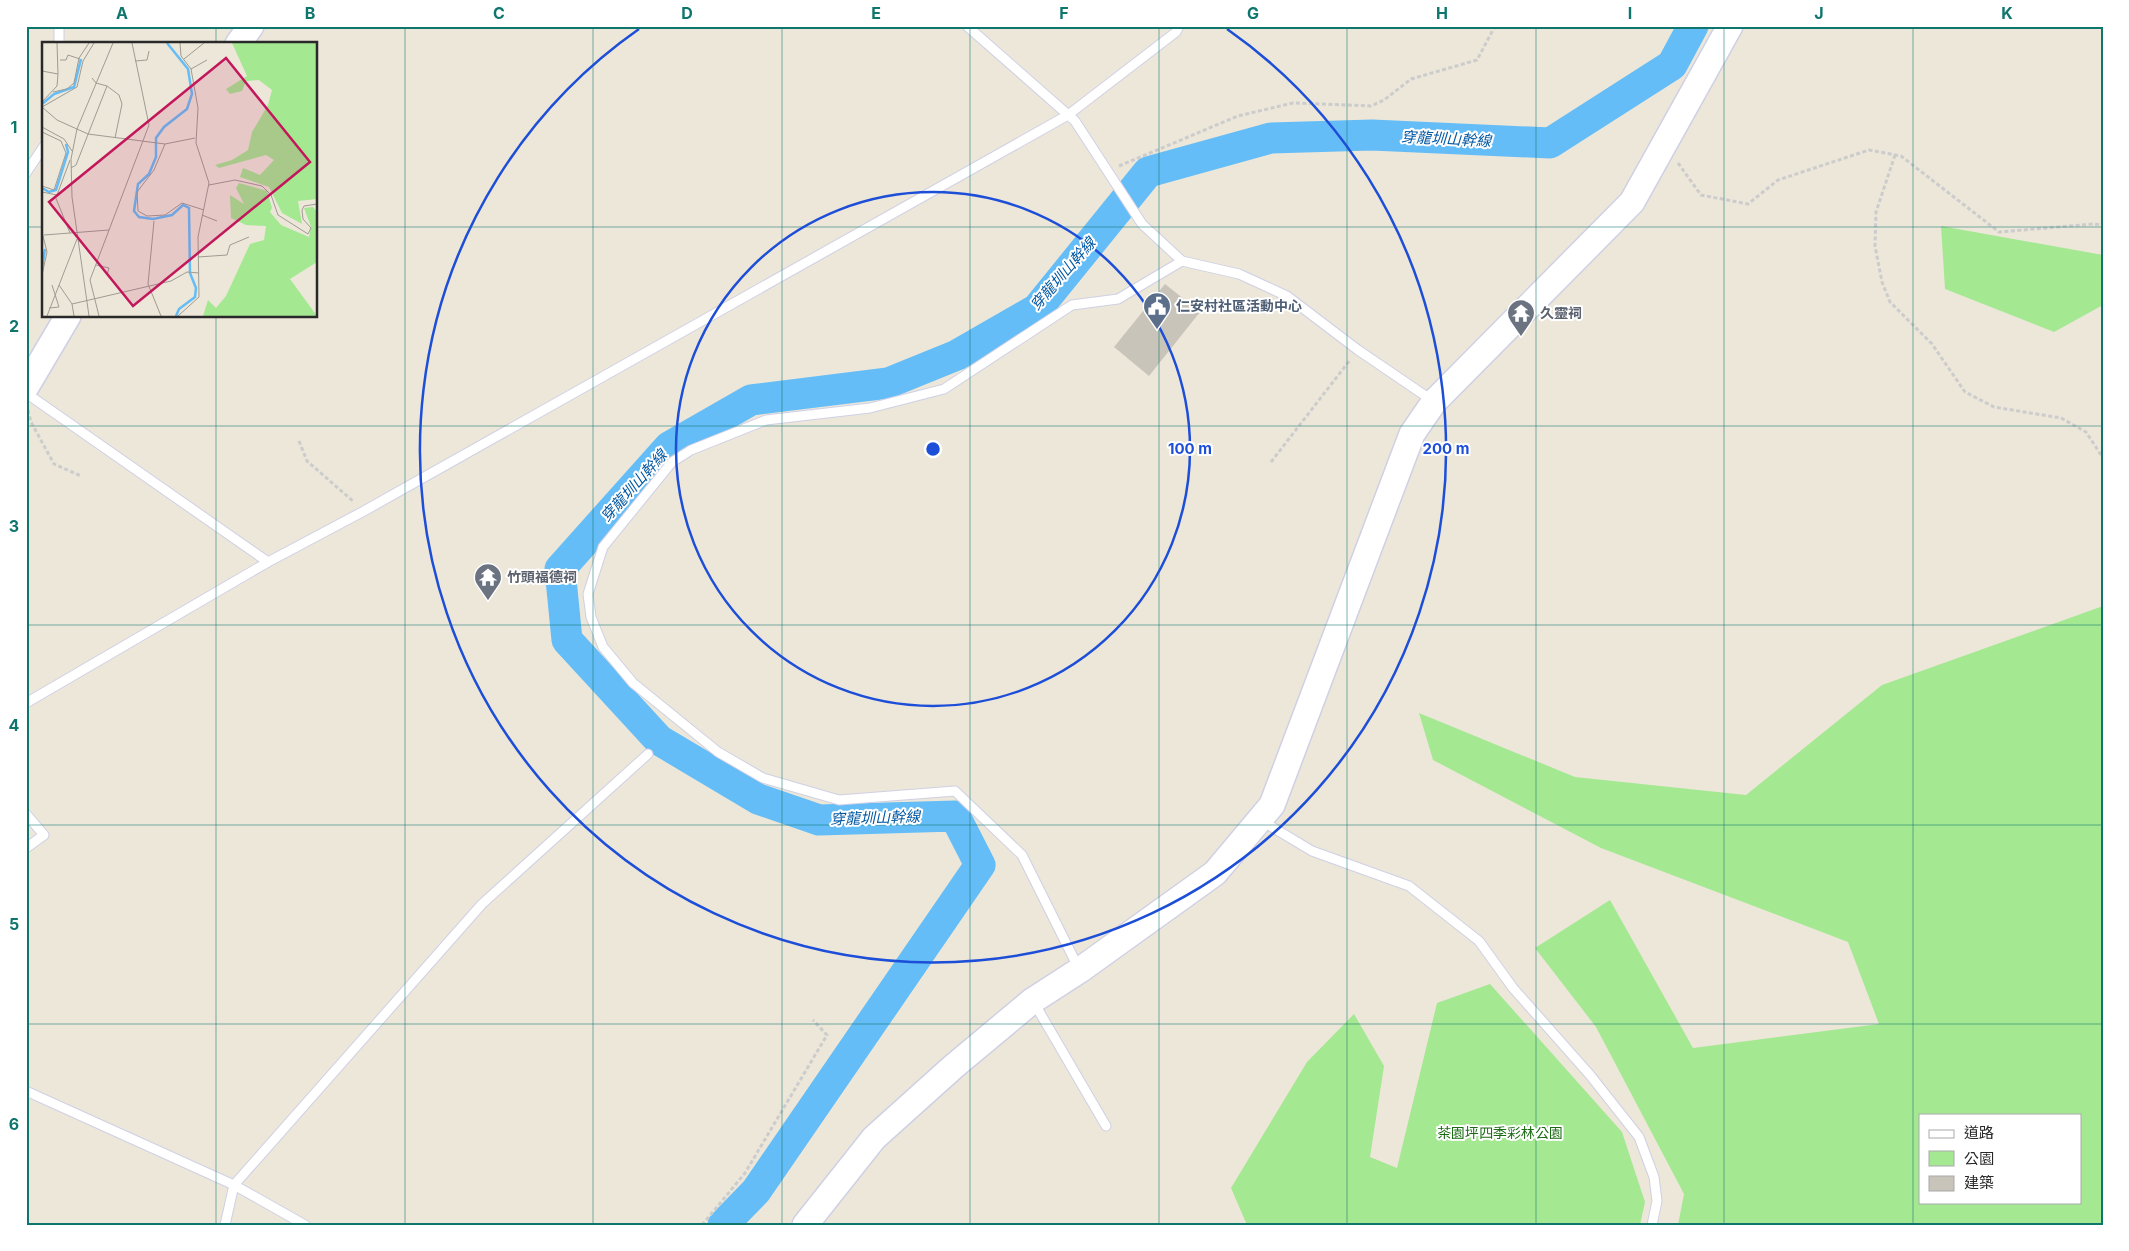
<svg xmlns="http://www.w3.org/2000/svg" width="2129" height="1251" viewBox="0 0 2129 1251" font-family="Inter,'Noto Sans TC',sans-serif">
<rect width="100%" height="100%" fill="#ede7da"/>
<g fill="#a4e892" fill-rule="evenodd">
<polygon points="1941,226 2103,255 2103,305 2054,332 1945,289"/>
<path d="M2103,606V1225H1678L1684,1194L1596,1027L1535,948L1610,900L1693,1048L1879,1024L1848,942L1601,848L1433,760L1419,713L1575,777L1746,795L1882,685ZM1920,1115H2080V1202H1920Z"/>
<polygon points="1490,984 1622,1132 1645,1202 1640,1225 1247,1225 1231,1188 1307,1062 1354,1014 1384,1066 1370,1157 1397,1168 1437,1003"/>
</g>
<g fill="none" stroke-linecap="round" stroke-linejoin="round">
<polyline stroke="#64bdf7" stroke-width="31" points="723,1225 756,1191 980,865 955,816 819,820 758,799 659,740 567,640 560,569 669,447 751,400 888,383 957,355 1037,309 1148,172 1271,138 1372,135 1550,143 1672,65 1693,26"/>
</g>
<polygon fill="#c8c4ba" points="1165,284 1200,312 1149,376 1114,347"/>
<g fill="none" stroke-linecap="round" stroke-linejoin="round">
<g stroke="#cfd0e4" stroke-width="11">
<g id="lane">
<polyline points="59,26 59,44"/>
<polyline points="967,26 1075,121 1142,224 1182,261 1239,274 1287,296 1358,350 1433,401"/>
<polyline points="26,173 44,146"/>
<polyline points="26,393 268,562"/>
<polyline points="26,703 268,562 364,511 1068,115 1176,32 1179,26"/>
<polyline points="26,814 44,835 26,848"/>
<polyline points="1262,821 1312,851 1409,886 1479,941 1513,988 1590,1075 1639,1137 1654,1177 1657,1201 1652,1225"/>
<polyline points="1079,969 1022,855 955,791 839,800 763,778 718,752 633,683 603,647 591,617 588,594 603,547 672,462 691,450 766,420 870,408 944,389 1072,305 1118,299 1182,261"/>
<polyline points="1033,1001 1106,1126"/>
<polyline points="26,1091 234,1185 305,1225"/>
<polyline points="225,1225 234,1185 482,904 648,754"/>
</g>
</g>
<g stroke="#cfd0e4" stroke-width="28">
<g id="secondary">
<polyline points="238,44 251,26"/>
<polyline points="26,387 68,316"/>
<polyline points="805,1225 874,1138 953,1067 1032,1001 1080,970 1215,873 1272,805 1412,434 1434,402 1632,202 1730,26"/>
</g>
</g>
<g stroke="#ccc" stroke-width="3" stroke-dasharray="4 2.5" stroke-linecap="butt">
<polyline points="1895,155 1876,212 1875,246 1882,282 1890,302 1932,344 1965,392 1994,407 2061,418 2086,432 2103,458"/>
<polyline points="1678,163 1701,195 1748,204 1778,180 1869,150 1901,156 1999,232 2093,224 2103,225"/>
<polyline points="1119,166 1238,116 1293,103 1371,106 1384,100 1411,79 1477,60 1495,26"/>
<polyline points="28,410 31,422 54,464 81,476"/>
<polyline points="299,441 307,461 354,502"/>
<polyline points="1271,462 1350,360"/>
<polyline points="702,1225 745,1173 827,1035 813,1020"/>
</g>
<use href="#lane" stroke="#fff" stroke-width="9"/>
<use href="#secondary" stroke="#fff" stroke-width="25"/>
</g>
<path fill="none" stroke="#0f766e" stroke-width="1" stroke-opacity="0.55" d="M216,26V44M405,26V1225M593,26V1225M782,26V1225M970,26V1225M1159,26V1225M1347,26V1225M1536,26V1225M1724,26V1225M1913,26V1225M26,227H44M316,227H2103M216,316V1225M26,426H2103M26,625H2103M26,825H2103M26,1024H2103"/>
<g fill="none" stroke="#1d4ed8" stroke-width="2.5">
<circle cx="933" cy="449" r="257"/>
<path d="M1227 29A513 513 0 1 1 639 29"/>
</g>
<defs>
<g id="civic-pin" transform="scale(1.4375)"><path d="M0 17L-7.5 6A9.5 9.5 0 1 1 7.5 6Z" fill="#5c6f8a" stroke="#fff"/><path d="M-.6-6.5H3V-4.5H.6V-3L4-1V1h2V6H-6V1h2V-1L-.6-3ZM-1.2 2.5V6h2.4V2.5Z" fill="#fff"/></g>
<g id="temple-pin" transform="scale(1.4375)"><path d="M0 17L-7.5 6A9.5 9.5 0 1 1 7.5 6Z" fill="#6b7280" stroke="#fff"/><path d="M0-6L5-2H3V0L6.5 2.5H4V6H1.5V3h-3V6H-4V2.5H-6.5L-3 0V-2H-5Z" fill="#fff"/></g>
</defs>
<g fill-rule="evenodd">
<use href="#civic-pin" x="1157" y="306"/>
<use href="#temple-pin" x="1521" y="313"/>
<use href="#temple-pin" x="488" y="577"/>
</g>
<g text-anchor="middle" stroke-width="4" stroke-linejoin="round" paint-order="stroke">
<g font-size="14" font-weight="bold" fill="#4e5e75" stroke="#fff" text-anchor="start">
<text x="1176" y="311">仁安村社區活動中心</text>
</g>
<g font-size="14" font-weight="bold" fill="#5b616d" stroke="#fff" text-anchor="start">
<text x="1540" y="318">久靈祠</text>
<text x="507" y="582">竹頭福德祠</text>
</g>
<g font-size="14" fill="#1b6b14" stroke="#fff">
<text x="1500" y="1138">茶園坪四季彩林公園</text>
</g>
<g font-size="15" font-style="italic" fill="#0358a3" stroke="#fff">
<text transform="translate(1446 139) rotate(3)" y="5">穿龍圳山幹線</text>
<text transform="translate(1063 274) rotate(-49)" y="5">穿龍圳山幹線</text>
<text transform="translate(634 486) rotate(-48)" y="5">穿龍圳山幹線</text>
<text transform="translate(875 818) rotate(-2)" y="5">穿龍圳山幹線</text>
</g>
</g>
<g transform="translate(42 42)">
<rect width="275" height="275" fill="#ede7da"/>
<path d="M190,1H275V157L256,159L260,182L240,171L227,145L198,135L201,126L218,133L232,118L224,113L177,126L173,123L190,118L206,108L210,90L226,63L230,48L217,38L204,39L200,49L188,52L184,47L205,34ZM197,141L225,149L230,166L228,170L239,183L267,195L269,185L262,166L271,165L275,170V220L248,237L275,274H161L166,258L174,266L184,254L208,202L222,198L224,184L204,183L189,176L188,153L202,162L194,146Z" fill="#a4e892"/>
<path fill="none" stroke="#64bdf7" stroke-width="2.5" d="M125,1L146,27L150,52L145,67L122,85L114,96V115L107,132L96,142L92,169L97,175L111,177L130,173L141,163L147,166L148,231L154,246L153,255L137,267L134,274M0,62L12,52L32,45L39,17M0,146L7,150L14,148L26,110L24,102M0,226L3,207"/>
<path fill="none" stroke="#9f9b93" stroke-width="1" d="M15,1L16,32M142,17L162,1M18,18H24L26,13L38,17M93,19L105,18L107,9M149,27L165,18M0,29L16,32L15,44L0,60M65,44L77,53L80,62L73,96M11,50L25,47L32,41L37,16L47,1M0,65L15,78L46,92L123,102L153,96M0,65L35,45L41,19L52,1M0,85L22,97L30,109M0,90L19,99L24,111L12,148L0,144M123,102L112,128L95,150L96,169L105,174L123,173L140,161L162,168M29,126L34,123L65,44L54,41L50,36M167,143L193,138L220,144L229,153L236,173L266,192L269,186L261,177L260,168L262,164L275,162M0,150L15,153L28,118M13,154L28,191M160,173L175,179M112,179L106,242L119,274M0,190L5,210L0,233M2,193L67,188M0,199V216M156,215L185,213L188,203L207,195M54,223L67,226L65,233M17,243L30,262L32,274M30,262L129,239L145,230L157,231M7,266L17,265L10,243M5,274L35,197M47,274L30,155L29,117L35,87L71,1M57,274L48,238L107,83L90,1M136,274L157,255L156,195L167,141L154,101L156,66L149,27L139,14L138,1"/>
<path fill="#c2185b" fill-opacity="0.15" stroke="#c2185b" stroke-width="2.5" d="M184,16L268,120L91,264L7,160Z"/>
<rect width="275" height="275" fill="none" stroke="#292929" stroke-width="2.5"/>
</g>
<circle cx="933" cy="449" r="8" fill="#1d4ed8" stroke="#fff" stroke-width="2.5"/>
<g font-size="15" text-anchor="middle" font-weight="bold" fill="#1d4ed8" stroke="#fff" stroke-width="4" stroke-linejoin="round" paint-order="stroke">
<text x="1190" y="454">100 m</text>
<text x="1446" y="454">200 m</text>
</g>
<rect width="2129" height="1251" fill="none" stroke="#ffffff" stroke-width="55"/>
<rect x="1919" y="1114" width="162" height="90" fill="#ffffff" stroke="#a9a9a9"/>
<rect x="1929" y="1130" width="25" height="8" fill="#ffffff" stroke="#a9a9a9"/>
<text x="1964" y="1138" font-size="15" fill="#292929">道路</text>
<rect x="1929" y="1151" width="25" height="15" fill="#a4e892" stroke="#a9a9a9"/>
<text x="1964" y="1164" font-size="15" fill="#292929">公園</text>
<rect x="1929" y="1176" width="25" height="15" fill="#c8c4ba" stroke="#a9a9a9"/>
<text x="1964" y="1188" font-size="15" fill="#292929">建築</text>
<rect x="28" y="28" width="2074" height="1196" fill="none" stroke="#0f766e" stroke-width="2"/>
<g font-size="16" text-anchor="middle" font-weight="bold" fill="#0f766e">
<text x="122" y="19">A</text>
<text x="310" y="19">B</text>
<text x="499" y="19">C</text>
<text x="687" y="19">D</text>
<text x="876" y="19">E</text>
<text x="1064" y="19">F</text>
<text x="1253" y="19">G</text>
<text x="1442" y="19">H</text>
<text x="1630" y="19">I</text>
<text x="1819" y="19">J</text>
<text x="2007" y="19">K</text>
<text x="14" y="133">1</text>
<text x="14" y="332">2</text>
<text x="14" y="532">3</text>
<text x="14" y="731">4</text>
<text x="14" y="930">5</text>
<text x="14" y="1130">6</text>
</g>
</svg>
